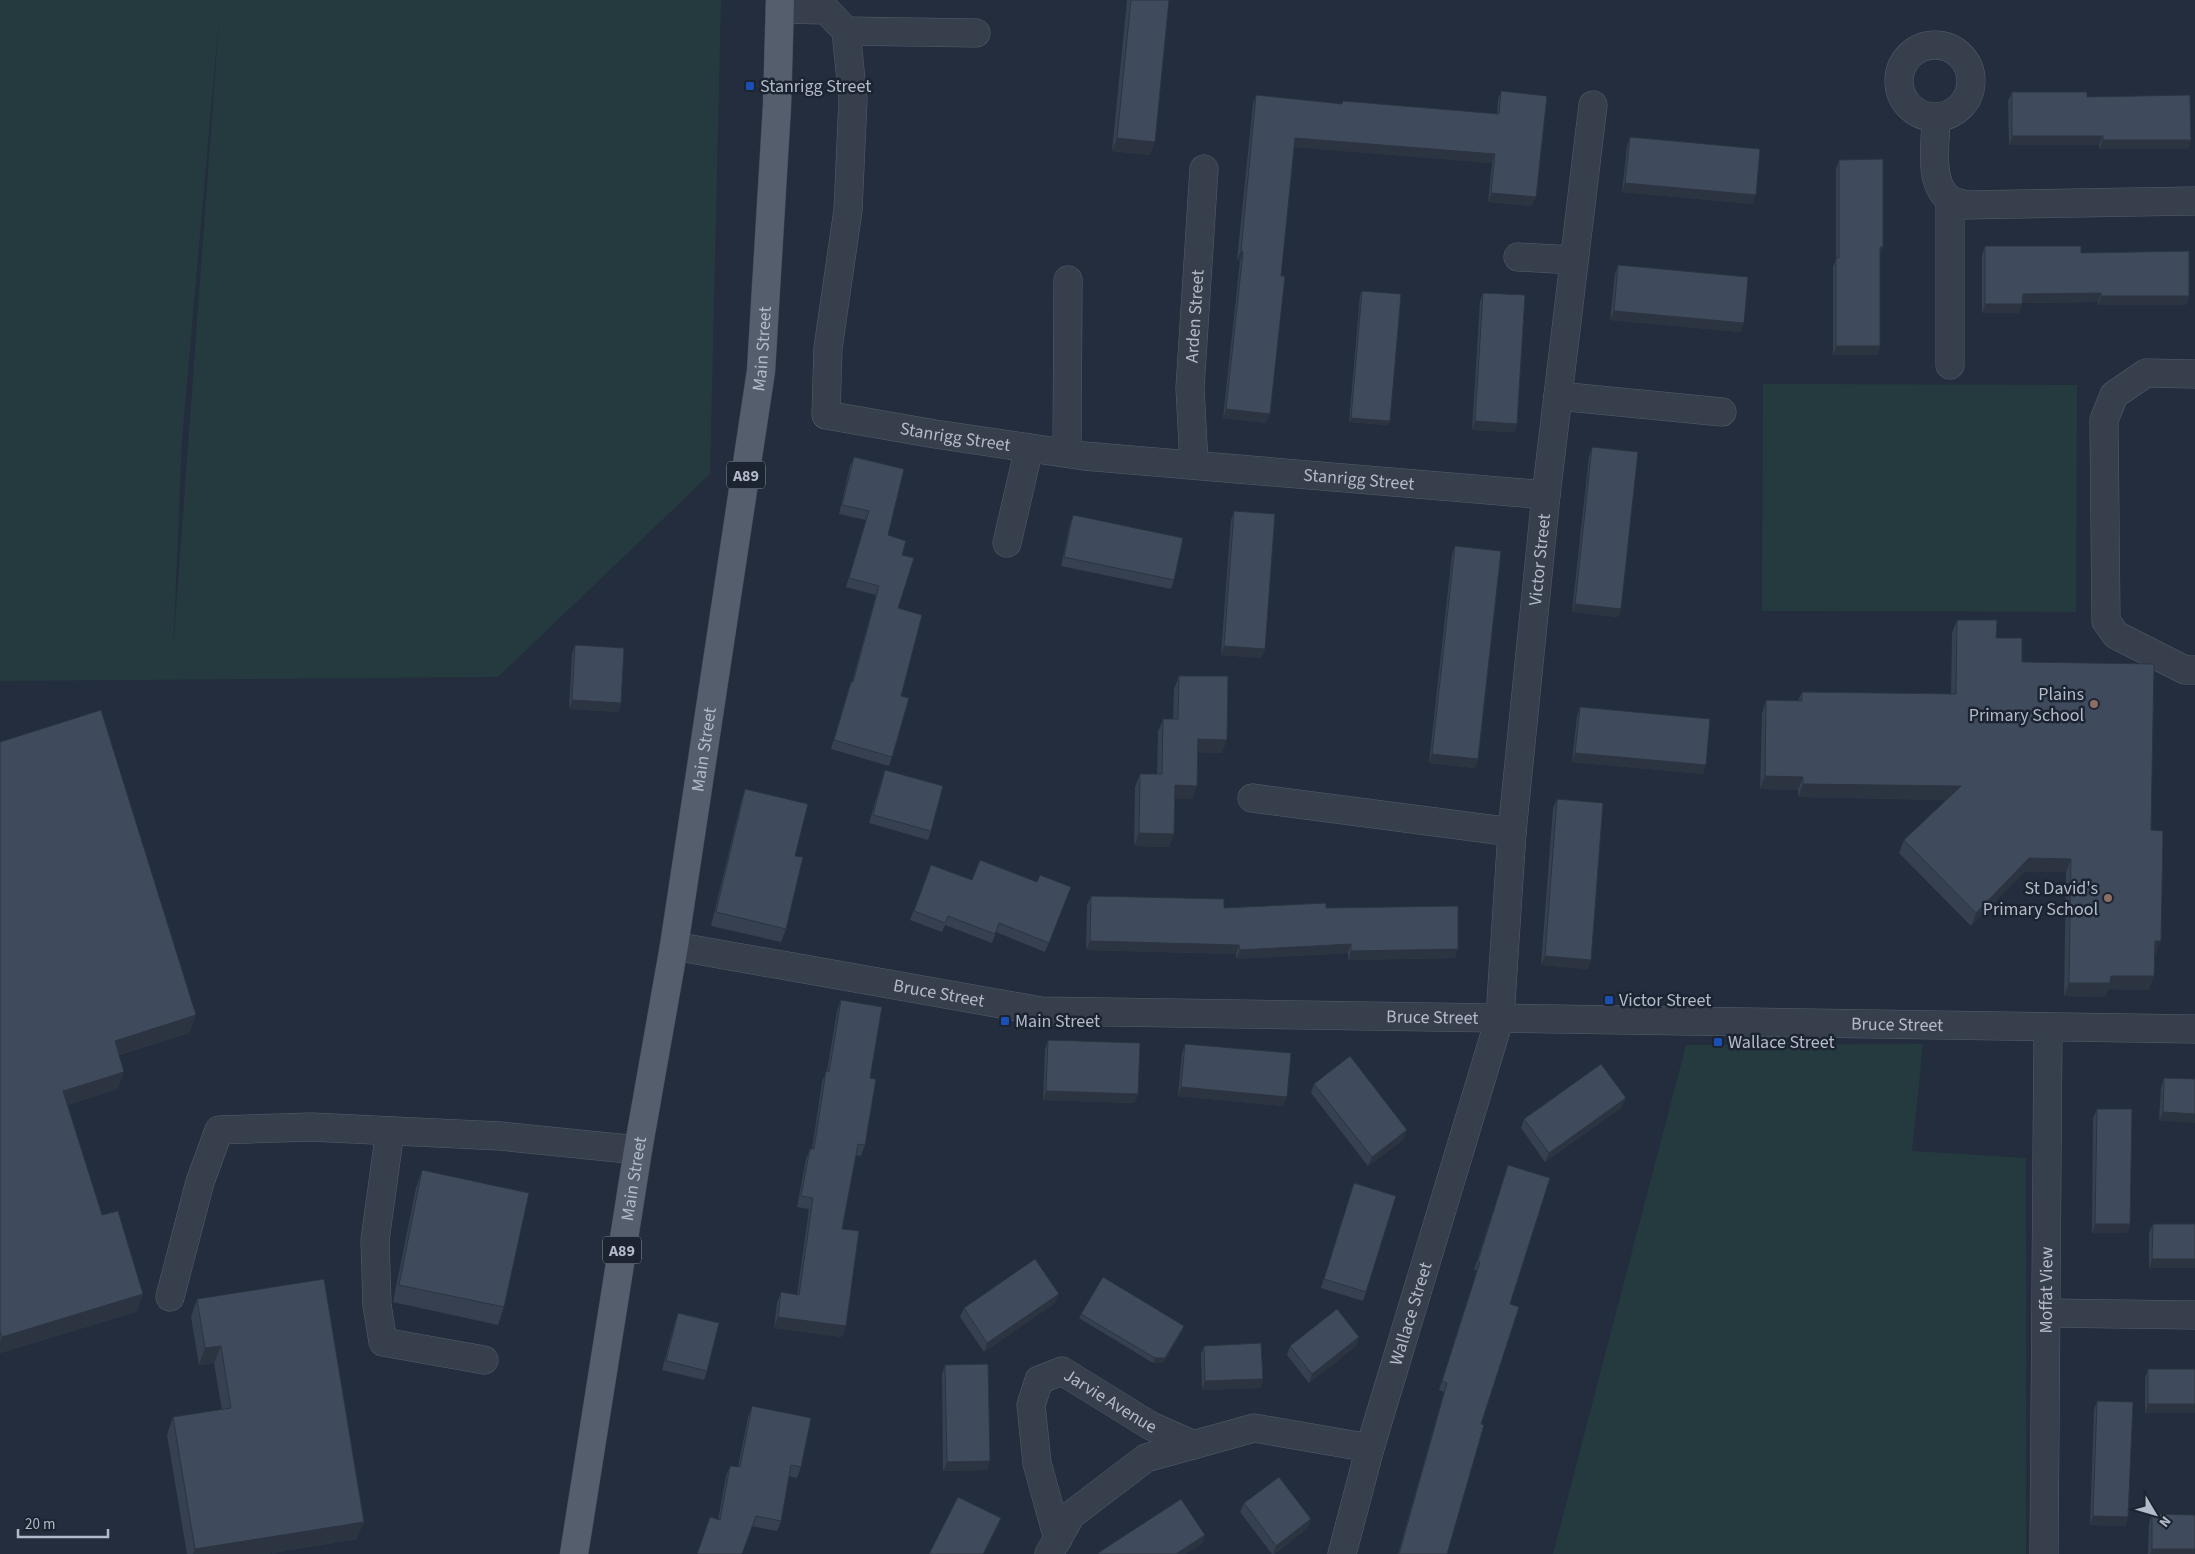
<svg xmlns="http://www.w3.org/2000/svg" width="2195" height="1554" viewBox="0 0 2195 1554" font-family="'Source Sans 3',sans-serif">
<rect width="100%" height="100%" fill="#232d3d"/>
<g fill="#253a3e" fill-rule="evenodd">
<path d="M0,0H721L710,474L498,677L0,681ZM220,7L173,652V653L182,439Z"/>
<polygon points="1763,384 2077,385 2076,612 1762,611"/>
<polygon points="1923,1044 1912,1151 2026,1158 2026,1554 1553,1554 1686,1045"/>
</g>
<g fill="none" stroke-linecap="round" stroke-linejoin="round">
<g stroke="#555d6b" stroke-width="29">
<g id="minor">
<path id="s1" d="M780,9L826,10L846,31L853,100L848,210L828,348L826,415L935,434L1084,456L1546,495"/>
<polyline points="846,31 976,33"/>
<circle cx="1935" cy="81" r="36"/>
<path d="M1936,118C1936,142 1928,181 1948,198C1953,202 1960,203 1966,205L2195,201"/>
<polyline points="1950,200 1950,365"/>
<polyline points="1518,257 1574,260"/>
<polyline points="2195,374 2146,373 2114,395 2104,420 2106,621 2116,635 2185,670 2195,670"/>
<polyline points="1558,396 1722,412"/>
<polyline points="1067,453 1068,280"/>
<path id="s2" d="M1194,464L1190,388L1204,169"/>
<polyline points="1007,543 1029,448"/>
<polyline points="1252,798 1512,832"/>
<path id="s3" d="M674,946L1041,1011L2195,1029"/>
<polyline points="390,1131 375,1240 377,1305 383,1342 484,1360"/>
<polyline points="170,1297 200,1182 219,1130 311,1127 500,1136 638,1150"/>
<polyline points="2046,1313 2195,1315"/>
<path id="s4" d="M1058,1539L1037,1463L1031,1405L1039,1380L1062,1371L1151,1426L1194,1445"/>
<polyline points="1049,1554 1071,1515 1146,1458 1254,1428 1370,1448"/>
<path id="s5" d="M1342,1554L1370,1448L1500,1017L1512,832L1546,495L1593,105"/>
<path id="s6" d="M2044,1554L2048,1027"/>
</g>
</g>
<g stroke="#404856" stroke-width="29">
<g id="major">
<path id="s7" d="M574,1554L638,1150L674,946L761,371L777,106L780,0"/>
</g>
</g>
<use href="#minor" stroke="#373f4d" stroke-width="28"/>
<use href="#major" stroke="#555e6d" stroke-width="28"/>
</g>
<g fill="#364050">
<polygon points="1127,0 1169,0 1150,155 1112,151"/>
<polygon points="1501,91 1532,206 1488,202 1492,163 1294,147 1266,423 1223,418 1240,261 1237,260 1253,104 1256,95 1342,104 1343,101 1497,114 1498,100"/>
<polygon points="2012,92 2087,97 2188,149 2099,149 2099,145 2009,145 2008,101"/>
<polygon points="1630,137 1753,204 1622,192 1627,146"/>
<polygon points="1839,160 1883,247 1880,256 1880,346 1877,355 1833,355 1833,267 1836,259 1836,169"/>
<polygon points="1985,246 2081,253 2189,296 2186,305 2098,305 2098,302 2022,303 2019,313 1982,313 1982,255"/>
<polygon points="1618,265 1741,332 1610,320 1615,274"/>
<polygon points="1362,291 1388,425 1349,422 1360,295"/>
<polygon points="1483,293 1517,424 1514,432 1472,430 1480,302"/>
<polygon points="1592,447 1618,617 1572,612 1589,456"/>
<polygon points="854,457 888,535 902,555 898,608 901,696 892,757 889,766 831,749 848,691 851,682 852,682 876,595 846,587 866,520 839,514 850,466"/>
<polygon points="1234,511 1265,649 1261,658 1221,655 1231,520"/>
<polygon points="1073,515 1174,580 1171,589 1061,566 1070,524"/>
<polygon points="1455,546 1478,759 1475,768 1429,763 1452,554"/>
<polygon points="1957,620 1996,638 2022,662 2151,830 2156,954 2154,954 2149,990 2108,989 2105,997 2064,996 2066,872 2024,872 1971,926 1899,853 1904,840 1947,800 1798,797 1798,790 1760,789 1762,714 1766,700 1798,701 1802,692 1951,694 1952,633"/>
<polygon points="575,645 621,703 618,712 569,709 572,654"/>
<polygon points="1179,676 1222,753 1198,752 1197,786 1192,799 1174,799 1174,834 1169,847 1134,846 1135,787 1140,774 1157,774 1158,732 1163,719 1173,719 1174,689"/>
<polygon points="1580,707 1703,774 1572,762 1577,716"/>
<polygon points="0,742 196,1015 189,1033 119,1055 118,1089 67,1105 102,1215 143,1294 136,1312 0,1353"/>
<polygon points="885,770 931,831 928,840 869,823 882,779"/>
<polygon points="745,789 795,856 786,929 781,942 711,926 741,802"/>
<polygon points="1557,799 1588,969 1541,965 1553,808"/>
<polygon points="931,865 972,880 1037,882 1071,887 1045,952 996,932 992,943 945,925 942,932 910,920"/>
<polygon points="1091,896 1224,908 1326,908 1455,958 1348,960 1348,953 1236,959 1236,954 1086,950 1087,905"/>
<polygon points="841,1000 870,1078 865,1145 861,1156 856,1155 842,1229 846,1326 842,1337 774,1328 777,1303 781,1292 797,1295 809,1209 797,1207 806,1159 810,1149 812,1149 822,1082 826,1071 827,1071 837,1011"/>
<polygon points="1048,1040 1138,1094 1134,1103 1043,1100 1045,1049"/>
<polygon points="1185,1044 1283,1106 1178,1096 1182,1053"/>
<polygon points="2164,1078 2195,1079 2159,1121 2161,1087"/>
<polygon points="1314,1084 1404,1139 1368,1166 1311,1093"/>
<polygon points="1622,1107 1545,1162 1521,1128 1524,1119"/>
<polygon points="2097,1109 2130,1224 2127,1233 2092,1233 2093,1118"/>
<polygon points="1508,1165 1510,1304 1481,1424 1447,1554 1398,1554 1444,1392 1439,1390 1477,1270 1474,1270"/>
<polygon points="422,1170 504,1307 498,1325 393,1302 416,1188"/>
<polygon points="1354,1183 1366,1292 1363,1301 1321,1288"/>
<polygon points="2153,1224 2195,1224 2195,1268 2149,1268 2149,1233"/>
<polygon points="197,1299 357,1539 266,1554 187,1554 167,1435 173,1417 222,1410 214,1363 199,1365 191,1317"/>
<polygon points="1055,1303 984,1352 960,1317 964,1308"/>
<polygon points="678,1313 707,1371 704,1380 662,1370 675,1322"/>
<polygon points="1081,1314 1184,1326 1182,1331 1163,1363 1153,1363 1079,1318"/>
<polygon points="1204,1346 1263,1379 1260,1388 1202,1390 1201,1354"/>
<polygon points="1290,1346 1356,1346 1309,1383 1287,1355"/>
<polygon points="945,1365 987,1470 943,1471 942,1374"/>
<polygon points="2148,1369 2195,1369 2195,1413 2145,1413 2145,1378"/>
<polygon points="2097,1401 2128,1517 2125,1526 2090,1525 2094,1410"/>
<polygon points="752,1406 801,1467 797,1478 789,1476 781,1521 777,1531 718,1520 726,1476 730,1466 738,1467 748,1417"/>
<polygon points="1244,1503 1308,1528 1274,1554 1272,1554 1240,1512"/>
<polygon points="2152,1514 2195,1554 2148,1554 2149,1523"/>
</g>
<g fill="#2c3441">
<polygon points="2012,136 2103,136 2099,145 2009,145"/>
<polygon points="1117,138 1155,142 1150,155 1112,151"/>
<polygon points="1295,138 1495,154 1492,163 1292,147"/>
<polygon points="2103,140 2191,140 2188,149 2099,149"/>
<polygon points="1625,183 1756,195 1753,204 1622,192"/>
<polygon points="1491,193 1536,197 1532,206 1488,202"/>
<polygon points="1880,247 1883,247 1880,256"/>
<polygon points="1241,251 1243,252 1240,261 1237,260"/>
<polygon points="2101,293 2098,302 2019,303 2023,294"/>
<polygon points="2101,296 2189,296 2186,305 2098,305"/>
<polygon points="1985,304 2022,304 2019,313 1982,313"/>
<polygon points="1614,311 1744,323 1741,332 1610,320"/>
<polygon points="1836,346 1880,346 1877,355 1833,355"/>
<polygon points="1226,409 1270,414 1266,423 1223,418"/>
<polygon points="1351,418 1390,421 1388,425 1349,422"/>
<polygon points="1475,421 1517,424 1514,432 1472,430"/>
<polygon points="1575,604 1621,609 1618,617 1572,612"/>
<polygon points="1224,646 1265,649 1261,658 1221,655"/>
<polygon points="572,700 621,703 618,712 569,709"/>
<polygon points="1198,739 1227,740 1222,753 1193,752"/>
<polygon points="1575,753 1706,765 1703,774 1572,762"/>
<polygon points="1432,754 1478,759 1475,768 1429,763"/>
<polygon points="1765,776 1803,777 1798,790 1760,789"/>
<polygon points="1803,784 1961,786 1956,800 1798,797"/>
<polygon points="1175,785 1197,786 1192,799 1170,799"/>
<polygon points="1139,833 1174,834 1169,847 1134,846"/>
<polygon points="2029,858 2071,859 2066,872 2024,872 1971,926 1976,913"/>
<polygon points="1090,941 1239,945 1236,954 1086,950"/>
<polygon points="2155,941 2161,941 2156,954 2150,954"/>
<polygon points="1351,944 1348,953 1236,959 1240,950"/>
<polygon points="1458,949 1455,958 1348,960 1351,951"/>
<polygon points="1545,956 1591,960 1588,969 1541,965"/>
<polygon points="2111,976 2154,976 2149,990 2108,989 2105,997 2064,996 2069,983"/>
<polygon points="196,1015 189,1033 108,1058 115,1041"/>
<polygon points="124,1072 118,1089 57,1108 63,1091"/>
<polygon points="1181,1087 1287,1097 1283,1106 1178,1096"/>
<polygon points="1046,1091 1138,1094 1134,1103 1043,1100"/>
<polygon points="1626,1098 1622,1107 1545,1162 1549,1153"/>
<polygon points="2163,1112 2195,1114 2195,1123 2159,1121"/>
<polygon points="1407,1130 1404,1139 1368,1166 1372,1157"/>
<polygon points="2095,1224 2130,1224 2127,1233 2092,1233"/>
<polygon points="2152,1259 2195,1259 2195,1268 2149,1268"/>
<polygon points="143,1294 136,1312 0,1353 0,1342 2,1337"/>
<polygon points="1059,1294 1055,1303 984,1352 987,1343"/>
<polygon points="778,1317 846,1326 842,1337 774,1328"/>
<polygon points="1184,1326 1182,1331 1163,1363 1153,1363 1155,1358"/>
<polygon points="1359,1337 1356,1346 1309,1383 1312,1374"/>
<polygon points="221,1346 214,1363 199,1365 205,1348"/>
<polygon points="1263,1379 1260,1388 1202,1390 1205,1381"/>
<polygon points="2148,1404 2195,1404 2195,1413 2145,1413"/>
<polygon points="990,1461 987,1470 943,1471 947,1462"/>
<polygon points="2093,1516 2128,1517 2125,1526 2090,1525"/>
<polygon points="1001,1518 998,1527 984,1554 983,1554"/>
<polygon points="1311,1519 1308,1528 1273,1554 1276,1546"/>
<polygon points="364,1522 357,1539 266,1554 193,1554 195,1549"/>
<polygon points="1205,1535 1202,1544 1186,1554 1176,1554"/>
<polygon points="2152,1549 2195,1549 2195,1554 2150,1554"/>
</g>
<g fill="#3f4b5d" stroke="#2c3441">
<polygon points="1131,0 1169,0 1155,142 1117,138"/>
<polygon points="1501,91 1547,96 1536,197 1491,193 1495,154 1295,138 1281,276 1285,276 1270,414 1226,409 1243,252 1241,251 1256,95 1342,104 1343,101 1499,114"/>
<polygon points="2012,92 2087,92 2087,97 2190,95 2191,140 2103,140 2103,136 2012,136"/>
<polygon points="1630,137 1760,149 1756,195 1625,183"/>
<polygon points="1883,159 1883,247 1880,247 1880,346 1836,346 1836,258 1839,258 1839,160"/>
<polygon points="1985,246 2081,246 2081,253 2189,251 2189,296 2101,296 2101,293 2023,294 2022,304 1985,304"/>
<polygon points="1618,265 1748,277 1744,323 1614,311"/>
<polygon points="1362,291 1401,294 1390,421 1351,418"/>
<polygon points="1483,293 1525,295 1517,424 1475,421"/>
<polygon points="1592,447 1638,452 1621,609 1575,604"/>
<polygon points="854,457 904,469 888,535 906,541 902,555 914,558 898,608 922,615 901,696 909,698 892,757 834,740 851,682 853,682 879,586 849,578 869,511 842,505"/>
<polygon points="1234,511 1275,514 1265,649 1224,646"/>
<polygon points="1073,515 1183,538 1174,580 1064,557"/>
<polygon points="1455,546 1501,551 1478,759 1432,754"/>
<polygon points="1957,620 1997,620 1996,638 2022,638 2022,662 2154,664 2151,830 2163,831 2161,941 2155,941 2154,976 2111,976 2110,983 2069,983 2071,859 2029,858 1976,913 1904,840 1961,786 1803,784 1803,777 1765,776 1766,700 1802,701 1802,692 1956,694"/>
<polygon points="575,645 624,648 621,703 572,700"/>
<polygon points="1179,676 1228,676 1227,740 1198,739 1197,786 1175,785 1174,834 1139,833 1140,774 1162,774 1163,719 1178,719"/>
<polygon points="1580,707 1710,719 1706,765 1575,753"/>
<polygon points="101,710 196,1015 115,1041 124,1072 63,1091 102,1215 118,1211 143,1294 2,1337 0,1331 0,742"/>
<polygon points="885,770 943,786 931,831 873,815"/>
<polygon points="745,789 808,804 795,856 803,857 786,929 716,912"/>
<polygon points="1557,799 1603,803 1591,960 1545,956"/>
<polygon points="980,860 1037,882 1040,875 1071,887 1049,943 999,923 995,934 948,916 945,923 914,911 931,865 972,880"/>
<polygon points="1091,896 1224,899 1224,908 1326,903 1326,908 1458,906 1458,949 1351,951 1351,944 1240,950 1239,945 1090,941"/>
<polygon points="841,1000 882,1007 870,1078 876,1079 865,1145 858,1144 842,1229 859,1231 846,1326 778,1317 781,1292 799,1295 813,1198 801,1196 810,1149 814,1149 826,1071 829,1072"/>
<polygon points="1048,1040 1140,1043 1138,1094 1046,1091"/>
<polygon points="1185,1044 1291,1053 1287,1097 1181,1087"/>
<polygon points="1350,1056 1407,1130 1372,1157 1314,1084"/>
<polygon points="1601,1064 1626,1098 1549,1153 1524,1119"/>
<polygon points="2164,1078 2195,1079 2195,1114 2163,1112"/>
<polygon points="2097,1109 2132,1109 2130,1224 2095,1224"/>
<polygon points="1508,1165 1550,1178 1510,1304 1519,1307 1481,1424 1484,1425 1447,1554 1399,1554 1447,1383 1442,1381 1480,1262 1478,1261"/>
<polygon points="422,1170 529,1193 504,1307 399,1285"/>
<polygon points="1354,1183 1396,1196 1366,1292 1324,1279"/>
<polygon points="2153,1224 2195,1224 2195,1259 2152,1259"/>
<polygon points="1035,1259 1059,1294 987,1343 964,1308"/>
<polygon points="1103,1277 1184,1326 1165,1358 1155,1358 1081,1314"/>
<polygon points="324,1279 364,1522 195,1549 173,1417 231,1408 221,1346 205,1348 197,1299"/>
<polygon points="1337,1309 1359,1337 1312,1374 1290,1346"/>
<polygon points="678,1313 719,1323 707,1371 666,1361"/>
<polygon points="1261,1343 1263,1379 1205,1381 1204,1346"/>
<polygon points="988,1364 990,1461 947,1462 945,1365"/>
<rect x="2148" y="1369" width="47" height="35"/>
<polygon points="2097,1401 2133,1402 2128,1517 2093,1516"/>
<polygon points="752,1406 811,1418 801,1467 791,1465 781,1521 756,1516 742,1554 697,1554 710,1517 720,1520 730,1466 740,1467"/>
<polygon points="1279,1477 1311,1519 1276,1546 1244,1503"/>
<polygon points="958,1497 1001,1518 983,1554 929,1554"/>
<polygon points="1181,1499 1205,1535 1176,1554 1099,1554 1098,1553"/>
<polygon points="2152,1514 2195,1515 2195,1549 2152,1549"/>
</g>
<g fill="#1a4fb4" stroke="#1c2432" stroke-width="2">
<rect x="745" y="81" width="10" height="10" rx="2.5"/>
<rect x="1604" y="995" width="10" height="10" rx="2.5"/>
<rect x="1000" y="1016" width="10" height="10" rx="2.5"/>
<rect x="1713" y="1037" width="10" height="10" rx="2.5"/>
</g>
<g fill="#8d6e63" stroke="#1c2432" stroke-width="2">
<circle cx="2094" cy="704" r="5"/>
<circle cx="2108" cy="898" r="5"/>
</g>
<g text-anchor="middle" stroke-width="5" stroke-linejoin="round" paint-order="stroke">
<g fill="#1c2432" stroke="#868d9c" stroke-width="1">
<rect x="727" y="461.5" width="38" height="27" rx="4"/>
<rect x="603" y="1236.5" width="38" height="27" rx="4"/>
</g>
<g font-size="16" font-weight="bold" fill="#b3bac9">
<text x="746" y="481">A89</text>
<text x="622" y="1256">A89</text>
</g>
<g font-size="18" fill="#b3bac9" stroke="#1c2432" text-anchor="start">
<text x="760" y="92">Stanrigg Street</text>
<text x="2084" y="700" text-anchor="end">Plains<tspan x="2084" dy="21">Primary School</tspan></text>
<text x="2098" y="894" text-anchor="end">St David's<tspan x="2098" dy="21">Primary School</tspan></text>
<text x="1619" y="1006">Victor Street</text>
<text x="1015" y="1027">Main Street</text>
<text x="1728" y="1048">Wallace Street</text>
</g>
<g font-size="18" fill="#b3bac9" stroke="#1c2432">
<text dy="6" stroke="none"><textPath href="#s2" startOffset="148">Arden Street</textPath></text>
<text dy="6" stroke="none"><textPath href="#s7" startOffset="1220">Main Street</textPath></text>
<text dy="6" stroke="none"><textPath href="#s1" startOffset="592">Stanrigg Street</textPath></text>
<text dy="6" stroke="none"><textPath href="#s1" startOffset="998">Stanrigg Street</textPath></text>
<text dy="6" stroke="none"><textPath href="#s5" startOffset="1019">Victor Street</textPath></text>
<text dy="6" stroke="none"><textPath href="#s7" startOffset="815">Main Street</textPath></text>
<text dy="6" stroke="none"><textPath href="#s3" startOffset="269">Bruce Street</textPath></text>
<text dy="6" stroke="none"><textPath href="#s3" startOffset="764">Bruce Street</textPath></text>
<text dy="6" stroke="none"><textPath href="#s3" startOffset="1229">Bruce Street</textPath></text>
<text dy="6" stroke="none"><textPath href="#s7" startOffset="380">Main Street</textPath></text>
<text dy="6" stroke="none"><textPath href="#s6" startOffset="264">Moffat View</textPath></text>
<text dy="6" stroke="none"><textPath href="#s5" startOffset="250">Wallace Street</textPath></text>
<text dy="6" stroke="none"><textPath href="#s4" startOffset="245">Jarvie Avenue</textPath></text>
</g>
</g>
<g transform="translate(2155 1514) rotate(128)" stroke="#1c2432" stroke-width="4" paint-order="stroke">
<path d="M0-4L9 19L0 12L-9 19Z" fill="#b3bac9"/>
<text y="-8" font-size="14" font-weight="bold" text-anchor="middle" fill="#b3bac9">N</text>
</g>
<path d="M18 1529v8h90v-8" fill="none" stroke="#b3bac9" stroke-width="2.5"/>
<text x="25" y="1529" font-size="15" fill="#b3bac9" stroke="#1c2432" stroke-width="4" paint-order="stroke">20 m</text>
</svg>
